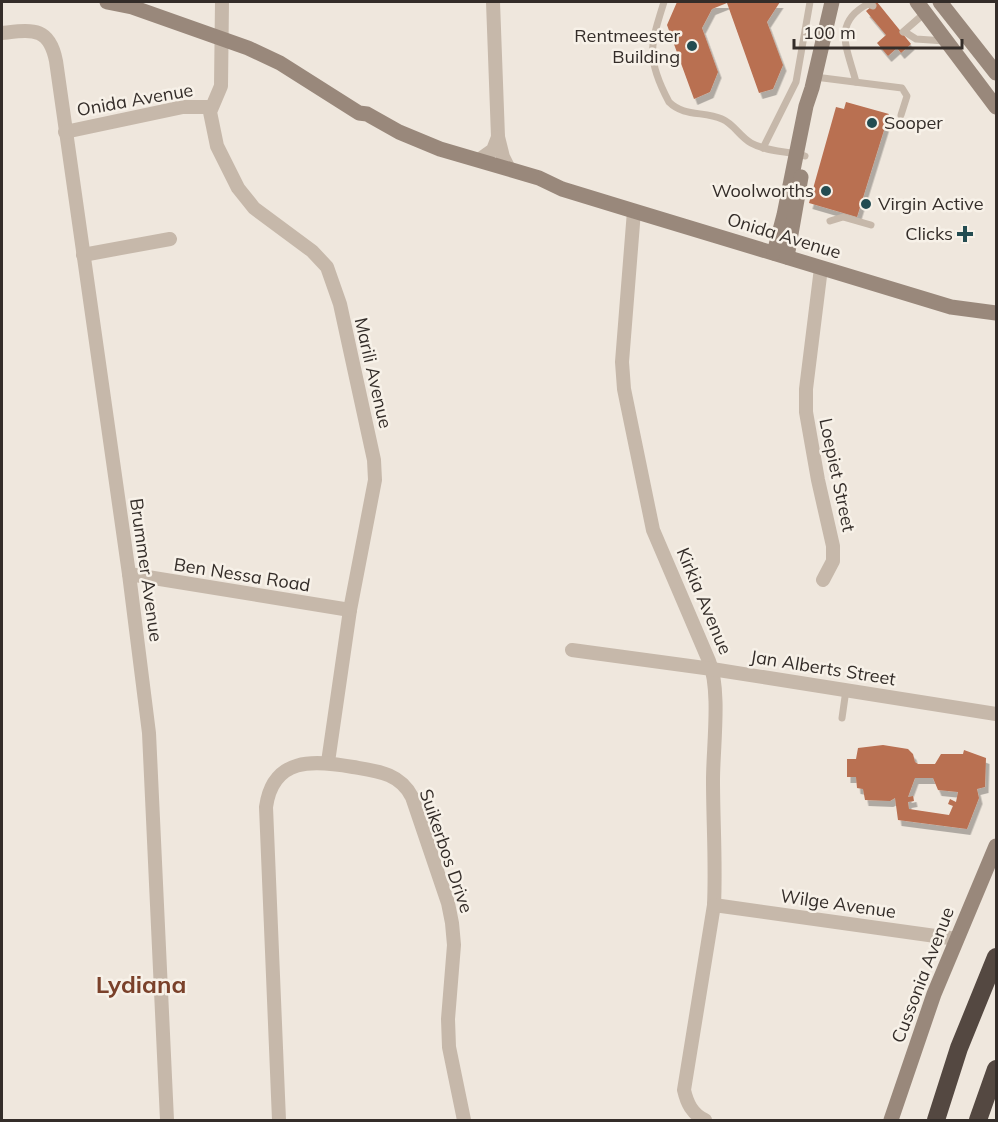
<svg xmlns="http://www.w3.org/2000/svg" width="998" height="1122" viewBox="0 0 998 1122" font-family="Mulish,sans-serif">
<defs>
<filter id="shadow"><feDropShadow dx="3.5" dy="6" stdDeviation="0" flood-color="#0004"/></filter>
</defs>
<rect width="100%" height="100%" fill="#efe7dd"/>
<g fill="#b96f51" fill-rule="evenodd" filter="url(#shadow)">
<polygon points="677,2 780,2 767,22 783,65 773,89 759,93 727,3 712,9 702,28 718,72 710,92 694,99 667,25"/>
<polygon points="877,2 911,44 901,53 897,48 888,56 877,43 886,35 866,11"/>
<polygon points="846,102 889,114 857,217 809,203 836,107 844,109"/>
<path d="M883,745L908,749L913,754L915,762L918,764H935L941,754H963L964,750L986,758L985,787L977,789L979,798L967,829L898,820L895,798L890,801L865,800L863,789L857,788L856,777H847V759H856L858,748ZM915,778H933L938,790L958,792L956,802L950,799L948,804L953,806L949,815L909,809L908,802L914,801L913,796L908,797Z"/>
</g>
<g fill="none" stroke-linecap="round" stroke-linejoin="round">
<g stroke="#c6b8aa" stroke-width="7">
<path d="M664,2C650,46 646,59 669,102C684,117 704,111 722,119C734,124 739,136 751,143C767,152 787,151 805,156"/>
<polyline points="903,32 926,12"/>
<polyline points="905,32 916,39 945,41"/>
<polyline points="815,77 902,88 907,96 901,115"/>
<path d="M856,82C848,50 831,23 868,4L873,6"/>
<polyline points="763,148 796,82 810,2"/>
<polyline points="830,221 843,217 871,225"/>
<polyline points="842,718 846,690"/>
</g>
<g stroke="#c6b8aa" stroke-width="14">
<polyline points="222,2 221,86 210,112 217,146 238,188 254,208 312,251 327,267 340,304 374,460 375,480 350,610 328,762"/>
<polyline points="493,2 498,137 503,157 509,169"/>
<path d="M2,33C32,30 49,26 56,61L129,574L149,733L167,1120"/>
<polyline points="65,132 183,107 211,107"/>
<polyline points="479,160 493,150 498,137"/>
<path d="M634,211L622,362L624,389L653,530L709,661C721,690 713,747 713,780C713,822 716,863 714,905L684,1090C687,1103 692,1114 705,1120"/>
<polyline points="83,255 170,239"/>
<polyline points="821,268 806,389 806,412 818,480 833,546 833,561 823,580"/>
<polyline points="129,574 350,610"/>
<polyline points="572,650 712,669 996,714"/>
<polyline points="714,905 957,939"/>
<path d="M279,1120L266,807C273,757 313,760 353,767C377,771 400,773 412,797L448,903L452,923L454,945L448,1019L449,1047L464,1120"/>
</g>
<g stroke="#99887b" stroke-width="15">
<polyline points="107,2 132,7 248,48 280,63 359,113 367,114 399,132 440,149 539,178 562,189 634,211 951,307 996,313"/>
<polyline points="917,2 996,107"/>
<polyline points="940,2 996,73"/>
<polyline points="774,253 784,215 806,106 812,88 832,2"/>
<polyline points="787,257 801,177"/>
<polyline points="891,1120 934,994 996,846"/>
</g>
<g stroke="#544841" stroke-width="18">
<polyline points="936,1120 959,1048 996,957"/>
<polyline points="978,1120 996,1069"/>
</g>
</g>
<g fill="#234c51" stroke="#f7f1e8" stroke-width="2">
<circle cx="692" cy="46" r="6"/>
<circle cx="872" cy="123" r="6"/>
<circle cx="826" cy="191" r="6"/>
<circle cx="866" cy="204" r="6"/>
<path d="M962 225h6v6h6v6h-6v6h-6v-6h-6v-6h6z"/>
</g>
<g text-anchor="middle" stroke-width="5" stroke-linejoin="round" paint-order="stroke">
<g font-size="18" fill="#342d29" stroke="#f7f1e8" text-anchor="end">
<text x="680" y="42">Rentmeester<tspan x="680" dy="21">Building</tspan></text>
<text x="884" y="129" text-anchor="start">Sooper</text>
<text x="814" y="197">Woolworths</text>
<text x="878" y="210" text-anchor="start">Virgin Active</text>
<text x="953" y="240">Clicks</text>
</g>
<g font-size="18" fill="#342d29" stroke="#f7f1e8">
<text transform="translate(135 100) rotate(-10)" y="6">Onida Avenue</text>
<text transform="translate(784 236) rotate(17)" y="6">Onida Avenue</text>
<text transform="translate(373 373) rotate(77)" y="6">Marili Avenue</text>
<text transform="translate(837 475) rotate(78)" y="6">Loepiet Street</text>
<text transform="translate(146 570) rotate(82)" y="6">Brummer Avenue</text>
<text transform="translate(242 575) rotate(9)" y="6">Ben Nessa Road</text>
<text transform="translate(704 601) rotate(67)" y="6">Kirkia Avenue</text>
<text transform="translate(823 668) rotate(9)" y="6">Jan Alberts Street</text>
<text transform="translate(446 851) rotate(71)" y="6">Suikerbos Drive</text>
<text transform="translate(838 904) rotate(8)" y="6">Wilge Avenue</text>
<text transform="translate(923 975) rotate(-69)" y="6">Cussonia Avenue</text>
</g>
<g font-size="24" font-weight="bold" fill="#7a412a" stroke="#f7f1e8">
<text x="141" y="993">Lydiana</text>
</g>
</g>
<rect width="998" height="1122" fill="none" stroke="#342d29" stroke-width="6"/>
<path d="M794 39v9h168v-9" fill="none" stroke="#342d29" stroke-width="3"/>
<text x="803" y="39" font-size="18" fill="#342d29" stroke="#f7f1e8" stroke-width="4.5" paint-order="stroke">100 m</text>
</svg>
